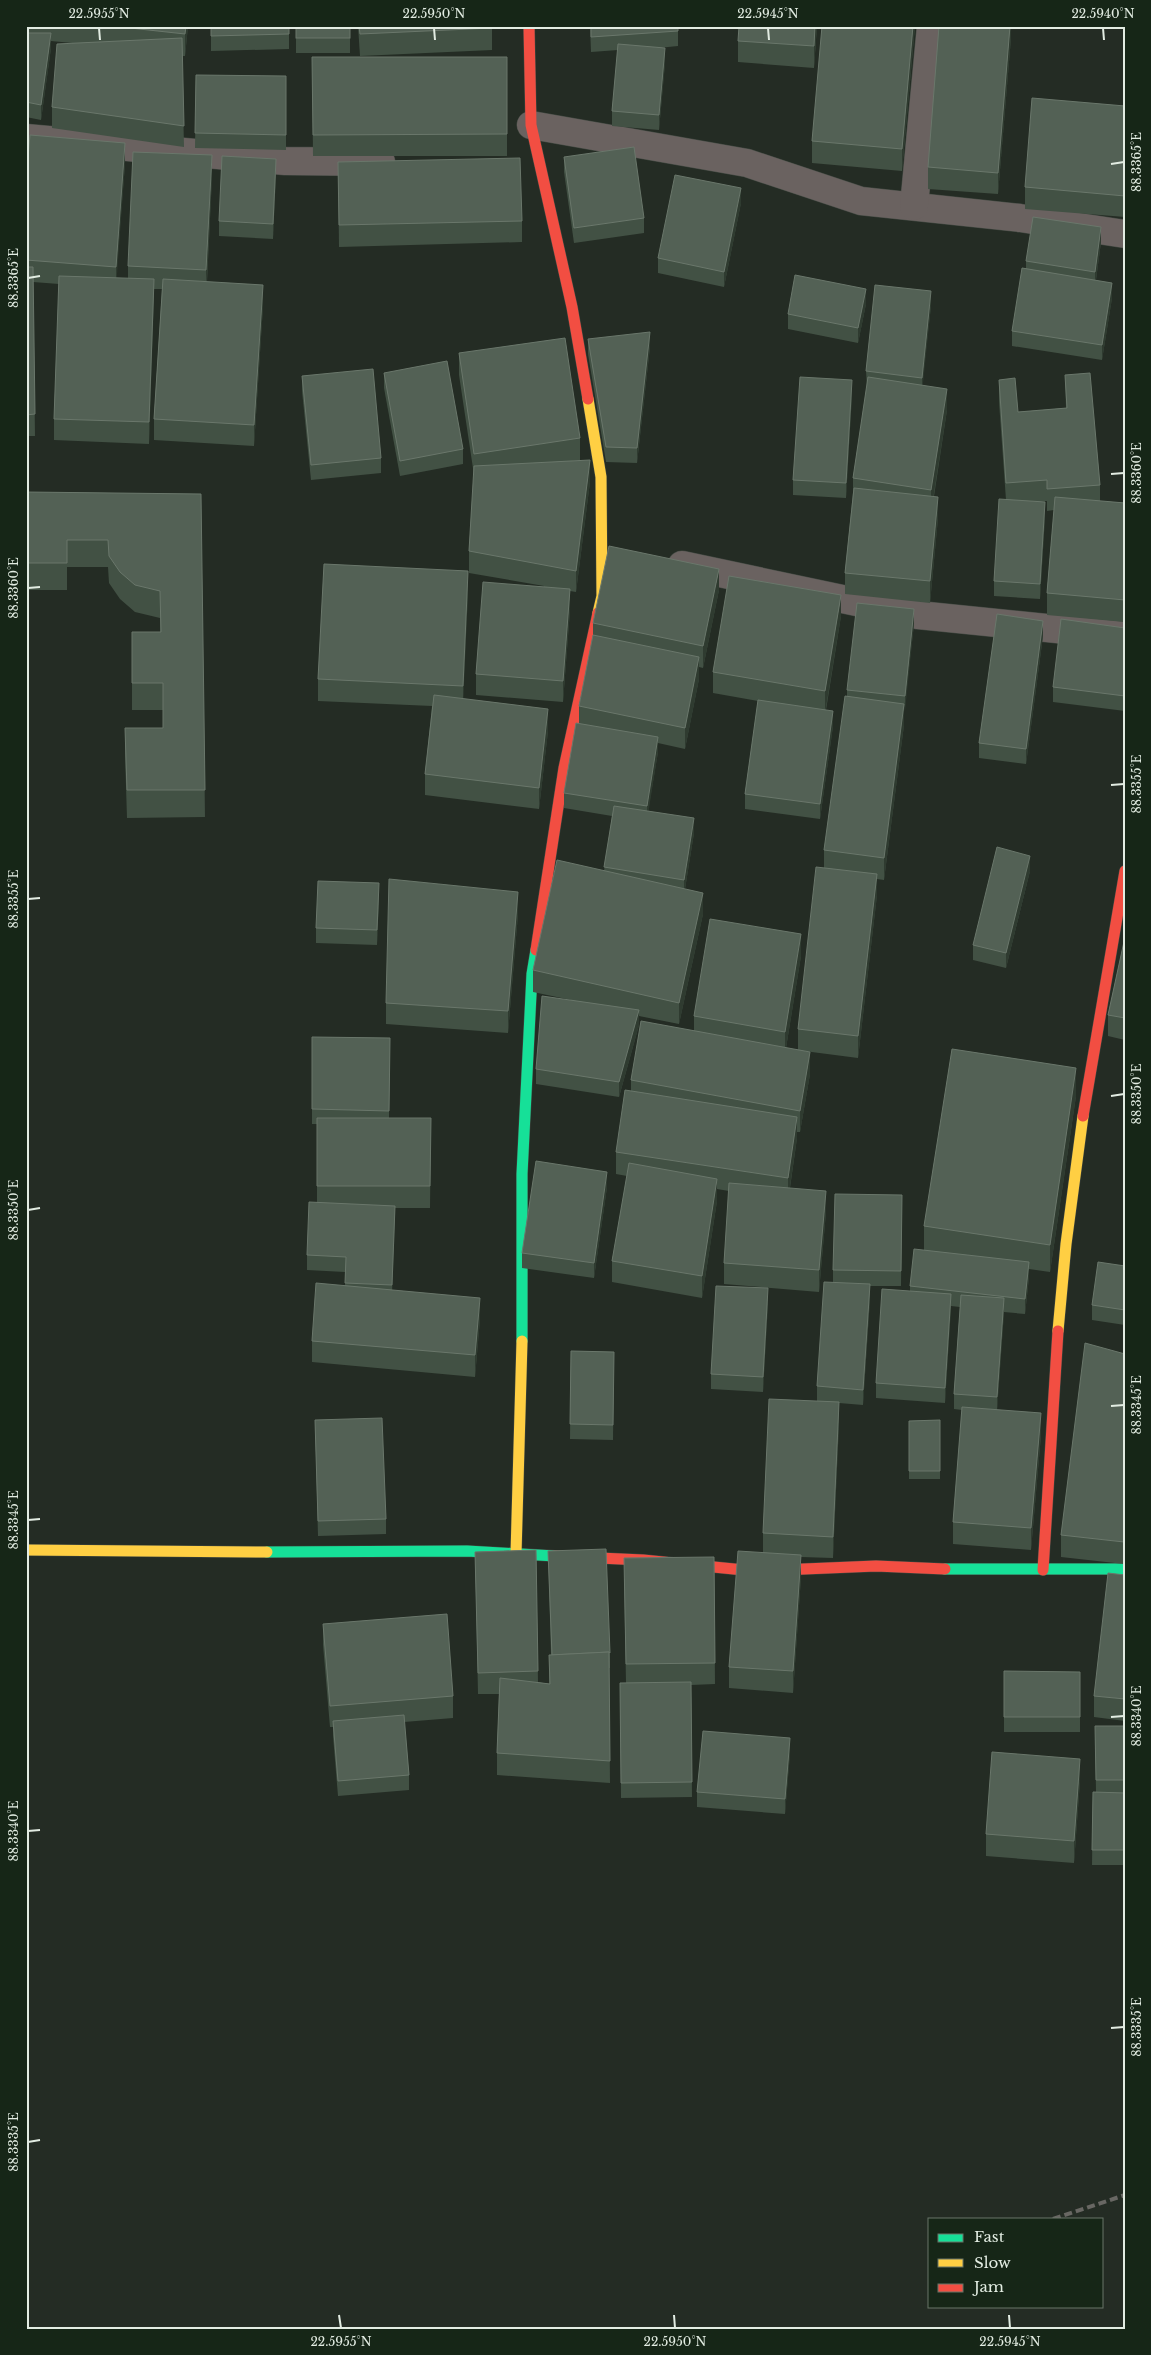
<svg xmlns="http://www.w3.org/2000/svg" width="1151" height="2355" viewBox="0 0 1151 2355" font-family="'Libre Baskerville',serif">
<rect width="100%" height="100%" fill="#242c24"/>
<g fill="none" stroke-linecap="round" stroke-linejoin="round">
<g stroke="#434a43" stroke-width="29">
<g id="street">
<polyline points="531,125 747,163 861,201 1020,218 1125,234"/>
<polyline points="26,138 285,161 381,162"/>
<polyline points="914,206 931,26"/>
<polyline points="682,565 918,615 1125,636"/>
</g>
</g>
<g stroke="#434a43" stroke-width="12">
<g id="fast">
<polyline points="522,1341 522,1174 532,974 536,950"/>
<polyline points="267,1552 467,1551 555,1556"/>
<polyline points="945,1569 1125,1569"/>
</g>
</g>
<g stroke="#434a43" stroke-width="12">
<g id="slow">
<polyline points="588,399 601,477 602,596 598,613"/>
<polyline points="1058,1331 1066,1244 1083,1116"/>
<polyline points="26,1550 267,1552"/>
<polyline points="516,1554 522,1341"/>
</g>
</g>
<g stroke="#434a43" stroke-width="12">
<g id="jam">
<polyline points="529,26 531,125 572,307 588,399"/>
<polyline points="536,950 564,768 598,613"/>
<polyline points="1083,1116 1125,871"/>
<polyline points="555,1556 643,1560 754,1571 876,1566 945,1569"/>
<polyline points="1043,1570 1058,1331"/>
</g>
</g>
<use href="#street" stroke="#6a6260" stroke-width="28"/>
<use href="#fast" stroke="#16e098" stroke-width="11"/>
<use href="#slow" stroke="#ffcf43" stroke-width="11"/>
<use href="#jam" stroke="#f24e42" stroke-width="11"/>
<polyline stroke="#686763" stroke-width="4" stroke-dasharray="8 4" stroke-linecap="butt" points="1053,2219 1125,2195"/>
</g>
<g fill="#425144">
<polygon points="26,26 188,26 185,56 182,56 184,147 52,128 52,107 72,43 51,41 51,48 41,120 26,117"/>
<polygon points="211,26 289,26 289,49 211,51"/>
<rect x="296" y="26" width="54" height="27"/>
<polygon points="358,26 492,26 492,50 360,56"/>
<polygon points="590,26 678,26 678,46 658,48 665,63 659,130 612,126 612,111 618,50 591,52"/>
<polygon points="817,26 814,68 738,62 738,41"/>
<polygon points="915,26 902,171 812,163 812,141"/>
<polygon points="1011,26 1011,38 998,194 928,189 928,167"/>
<polygon points="312,57 507,57 507,156 313,156"/>
<polygon points="196,75 286,76 286,150 195,148"/>
<polygon points="1125,106 1125,217 1025,209 1025,187"/>
<polygon points="564,157 644,218 644,233 574,243 564,172"/>
<polygon points="338,162 522,221 522,242 339,247"/>
<polygon points="125,164 116,278 128,279 128,266 212,177 207,282 263,306 254,446 154,440 154,419 162,289 154,289 149,444 54,440 54,419 59,284 33,282 35,436 26,436 26,181"/>
<polygon points="276,174 273,239 219,236 219,221"/>
<polygon points="741,203 724,287 658,273 658,258"/>
<polygon points="1101,242 1096,280 1112,298 1102,360 1012,346 1012,331 1026,269 1026,261"/>
<polygon points="866,304 858,343 788,329 788,314"/>
<polygon points="931,306 922,385 947,410 934,496 938,518 930,603 845,594 845,573 853,492 853,478 867,387 866,371"/>
<polygon points="588,339 650,347 637,463 606,462 588,354"/>
<polygon points="459,353 580,438 580,460 572,461 590,482 576,592 570,591 570,610 563,702 476,695 476,674 544,586 469,573 469,551 474,475 459,375"/>
<polygon points="384,373 463,449 463,464 400,476 384,388"/>
<polygon points="1065,375 1100,485 1100,501 1125,503 1125,622 1047,615 1047,593 1054,510 1047,511 1047,501 1037,502 1045,517 1040,599 994,596 994,581 1006,500 999,402 999,380 1018,412 1066,408"/>
<polygon points="302,376 381,458 381,473 311,480 302,391"/>
<polygon points="852,395 846,498 793,495 793,480"/>
<polygon points="26,492 201,494 205,817 127,818 125,755 125,728 163,728 163,710 132,710 132,632 160,632 160,618 135,612 120,599 109,583 108,567 67,567 67,590 26,590"/>
<polygon points="719,590 703,668 699,667 699,679 685,749 658,743 658,752 648,811 694,833 685,889 703,914 679,1024 639,1016 639,1025 619,1097 536,1084 536,1069 571,1000 533,992 533,970 604,871 612,816 564,808 564,793 579,724 579,706 593,638 593,623"/>
<polygon points="468,593 463,699 548,731 539,809 425,795 425,774 432,706 318,701 318,679"/>
<polygon points="841,616 826,710 833,726 820,819 745,809 745,794 758,701 713,693 713,672"/>
<polygon points="914,624 904,711 904,725 884,880 877,879 877,895 858,1058 804,1051 810,1074 800,1132 797,1132 797,1138 790,1188 826,1212 819,1292 724,1284 724,1263 729,1191 717,1189 717,1201 702,1298 612,1282 612,1261 627,1176 616,1174 616,1152 631,1091 631,1080 694,1031 694,1016 801,956 786,1048 798,1050 798,1029 824,868 824,850 847,696 847,690"/>
<polygon points="1125,628 1125,711 1053,702 1053,687"/>
<polygon points="1043,636 1026,764 979,758 979,743"/>
<polygon points="1030,871 1006,968 973,960 973,945"/>
<polygon points="379,898 377,945 316,943 316,928"/>
<polygon points="518,914 508,1033 386,1024 386,1003"/>
<polygon points="1125,937 1125,1040 1108,1036 1108,1015"/>
<polygon points="312,1037 390,1038 389,1118 431,1118 430,1208 395,1208 392,1290 480,1319 475,1377 312,1362 312,1341 345,1286 345,1272 307,1270 307,1255 317,1203 317,1124 312,1124"/>
<polygon points="1076,1096 1050,1272 1029,1269 1029,1277 1025,1314 1004,1312 997,1410 1041,1435 1031,1550 953,1544 953,1522 962,1410 954,1409 954,1394 960,1307 951,1306 945,1403 876,1398 876,1383 910,1291 910,1286 924,1250 924,1226"/>
<polygon points="607,1187 594,1278 522,1268 522,1253"/>
<polygon points="902,1195 901,1286 870,1286 870,1299 863,1405 839,1403 839,1424 833,1558 801,1557 801,1577 793,1693 729,1688 729,1667 763,1553 763,1533 817,1401 817,1386 833,1282 833,1270"/>
<polygon points="1125,1266 1125,1325 1092,1320 1092,1305"/>
<polygon points="768,1303 763,1392 711,1389 711,1374"/>
<polygon points="571,1351 614,1352 613,1440 570,1439"/>
<polygon points="1125,1354 1124,1564 1061,1557 1061,1535"/>
<polygon points="315,1420 386,1519 386,1534 318,1536"/>
<polygon points="940,1420 940,1479 909,1479 909,1421"/>
<polygon points="536,1550 538,1682 549,1684 549,1655 551,1655 548,1551 610,1653 610,1668 609,1668 610,1783 497,1775 497,1753 499,1694 478,1694 475,1552"/>
<polygon points="714,1557 715,1684 691,1685 692,1797 621,1798 620,1683 626,1683 624,1579"/>
<polygon points="1125,1575 1125,1721 1094,1717 1094,1696"/>
<polygon points="323,1624 453,1696 453,1718 404,1722 409,1775 409,1790 338,1796 333,1736 333,1727 330,1727 323,1645"/>
<polygon points="1004,1671 1080,1672 1080,1732 1004,1732"/>
<polygon points="1095,1726 1125,1726 1125,1865 1092,1865 1093,1792 1096,1792"/>
<polygon points="790,1753 785,1814 697,1807 697,1792"/>
<polygon points="1080,1781 1074,1863 986,1856 986,1834"/>
</g>
<g fill="#2f3b30">
<polygon points="186,26 188,26 185,56 185,34"/>
<polygon points="815,26 817,26 814,68 814,46"/>
<polygon points="913,26 915,26 902,171 902,149"/>
<polygon points="1010,26 1011,26 1011,38 998,194 998,173"/>
<polygon points="51,33 51,48 41,120 41,105"/>
<polygon points="665,48 665,63 659,130 659,115"/>
<polygon points="125,143 125,164 116,288 116,267"/>
<polygon points="212,155 212,177 206,292 206,270"/>
<polygon points="276,159 276,174 273,239 273,224"/>
<polygon points="741,188 741,203 724,287 724,272"/>
<polygon points="1101,227 1101,242 1095,287 1095,272"/>
<polygon points="154,279 154,301 149,444 149,422"/>
<polygon points="1112,283 1112,298 1102,360 1102,345"/>
<polygon points="263,285 263,306 254,446 254,425"/>
<polygon points="866,289 866,304 858,343 858,328"/>
<polygon points="931,291 931,306 922,393 922,378"/>
<polygon points="650,332 650,347 637,463 637,448"/>
<polygon points="852,380 852,395 846,498 846,483"/>
<polygon points="947,389 947,410 931,512 931,490"/>
<polygon points="590,460 590,482 576,592 576,571"/>
<polygon points="938,497 938,518 930,603 930,581"/>
<polygon points="1045,502 1045,517 1040,599 1040,584"/>
<polygon points="719,569 719,590 703,668 703,646"/>
<polygon points="468,571 468,593 463,708 463,686"/>
<polygon points="570,589 570,610 563,702 563,681"/>
<polygon points="841,595 841,616 825,713 825,691"/>
<polygon points="914,609 914,624 905,711 905,696"/>
<polygon points="1043,621 1043,636 1026,764 1026,749"/>
<polygon points="699,657 699,679 685,749 685,728"/>
<polygon points="904,704 904,725 884,880 884,858"/>
<polygon points="548,709 548,731 539,809 539,788"/>
<polygon points="833,711 833,726 820,819 820,804"/>
<polygon points="658,737 658,752 647,821 647,806"/>
<polygon points="694,818 694,833 684,895 684,880"/>
<polygon points="1030,856 1030,871 1006,968 1006,953"/>
<polygon points="877,874 877,895 858,1058 858,1036"/>
<polygon points="379,883 379,898 377,945 377,930"/>
<polygon points="518,892 518,914 508,1033 508,1011"/>
<polygon points="703,893 703,914 679,1024 679,1003"/>
<polygon points="801,934 801,956 785,1054 785,1032"/>
<polygon points="639,1010 639,1025 619,1097 619,1082"/>
<polygon points="810,1052 810,1074 800,1132 800,1111"/>
<polygon points="1076,1068 1076,1096 1050,1272 1050,1245"/>
<polygon points="797,1117 797,1138 788,1200 788,1178"/>
<polygon points="607,1172 607,1187 594,1278 594,1263"/>
<polygon points="717,1179 717,1201 702,1298 702,1276"/>
<polygon points="826,1191 826,1212 819,1292 819,1270"/>
<polygon points="395,1206 395,1221 392,1300 392,1285"/>
<polygon points="1029,1262 1029,1277 1025,1314 1025,1299"/>
<polygon points="870,1284 870,1299 863,1405 863,1390"/>
<polygon points="768,1288 768,1303 763,1392 763,1377"/>
<polygon points="951,1294 951,1309 945,1403 945,1388"/>
<polygon points="480,1298 480,1319 475,1377 475,1355"/>
<polygon points="1004,1298 1004,1313 997,1412 997,1397"/>
<polygon points="839,1402 839,1424 833,1558 833,1537"/>
<polygon points="1041,1413 1041,1435 1031,1550 1031,1528"/>
<polygon points="1125,1539 1125,1561 1124,1564 1124,1542"/>
<polygon points="801,1555 801,1577 793,1693 793,1671"/>
<polygon points="790,1738 790,1753 785,1814 785,1799"/>
<polygon points="1080,1759 1080,1781 1074,1863 1074,1841"/>
</g>
<g fill="#536155" stroke="#6a776b">
<polygon points="112,26 186,26 185,34"/>
<polygon points="211,26 289,26 289,34 211,36"/>
<rect x="296" y="26" width="54" height="12"/>
<polygon points="359,26 492,26 492,28 360,34"/>
<polygon points="591,26 678,26 678,31 591,37"/>
<polygon points="739,26 815,26 814,46 738,41"/>
<polygon points="822,26 913,26 902,149 812,141"/>
<polygon points="939,26 1010,26 998,173 928,167"/>
<polygon points="26,33 51,33 41,105 26,102"/>
<polygon points="182,38 184,126 52,107 57,44"/>
<polygon points="618,44 665,48 659,115 612,111"/>
<polygon points="312,57 507,57 507,134 313,135"/>
<polygon points="196,75 286,76 286,135 195,133"/>
<polygon points="1032,98 1125,106 1125,196 1025,187"/>
<polygon points="30,135 125,143 116,267 26,260 26,181"/>
<polygon points="634,147 644,218 574,228 564,157"/>
<polygon points="133,152 212,155 206,270 128,266"/>
<polygon points="222,156 276,159 273,224 219,221"/>
<polygon points="520,158 522,221 339,225 338,162"/>
<polygon points="675,175 741,188 724,272 658,258"/>
<polygon points="1033,217 1101,227 1095,272 1026,261"/>
<polygon points="26,267 33,267 35,414 26,415"/>
<polygon points="1022,268 1112,283 1102,345 1012,331"/>
<polygon points="795,275 866,289 858,328 788,314"/>
<polygon points="59,276 154,279 149,422 54,419"/>
<polygon points="163,279 263,285 254,425 154,419"/>
<polygon points="875,285 931,291 922,378 866,371"/>
<polygon points="650,332 637,448 606,447 588,339"/>
<polygon points="565,338 580,438 474,454 459,353"/>
<polygon points="447,361 463,449 400,461 384,373"/>
<polygon points="373,369 381,458 311,465 302,376"/>
<polygon points="1090,373 1100,485 1047,489 1047,480 1006,483 999,380 1015,378 1018,412 1067,408 1065,375"/>
<polygon points="800,377 852,380 846,483 793,480"/>
<polygon points="868,377 947,389 931,490 853,478"/>
<polygon points="590,460 576,571 469,551 474,466"/>
<polygon points="854,488 938,497 930,581 845,573"/>
<polygon points="26,492 201,494 205,790 127,790 125,728 163,728 163,683 132,683 132,632 161,632 160,591 135,585 120,572 109,556 108,540 67,540 67,563 26,563"/>
<polygon points="1055,497 1125,503 1125,600 1047,593"/>
<polygon points="999,499 1045,502 1040,584 994,581"/>
<polygon points="609,546 719,569 703,646 593,623"/>
<polygon points="324,564 468,571 463,686 318,679"/>
<polygon points="729,576 841,595 825,691 713,672"/>
<polygon points="483,582 570,589 563,681 476,674"/>
<polygon points="857,603 914,609 905,696 847,690"/>
<polygon points="997,614 1043,621 1026,749 979,743"/>
<polygon points="1061,619 1125,628 1125,696 1053,687"/>
<polygon points="593,635 699,657 685,728 579,706"/>
<polygon points="434,695 548,709 539,788 425,774"/>
<polygon points="845,696 904,704 884,858 824,850"/>
<polygon points="758,700 833,711 820,804 745,794"/>
<polygon points="576,723 658,737 647,806 564,793"/>
<polygon points="614,806 694,818 684,880 604,867"/>
<polygon points="997,847 1030,856 1006,953 973,945"/>
<polygon points="557,860 703,893 679,1003 533,970"/>
<polygon points="816,867 877,874 858,1036 798,1029"/>
<polygon points="389,879 518,892 508,1011 386,1003"/>
<polygon points="318,881 379,883 377,930 316,928"/>
<polygon points="710,919 801,934 785,1032 694,1016"/>
<polygon points="1125,937 1125,1018 1108,1015"/>
<polygon points="542,996 639,1010 619,1082 536,1069"/>
<polygon points="641,1021 810,1052 800,1111 631,1080"/>
<polygon points="312,1037 390,1038 389,1111 312,1109"/>
<polygon points="952,1049 1076,1068 1050,1245 924,1226"/>
<polygon points="625,1090 797,1117 788,1178 616,1152"/>
<polygon points="317,1118 431,1118 430,1186 317,1186"/>
<polygon points="536,1161 607,1172 594,1263 522,1253"/>
<polygon points="629,1163 717,1179 702,1276 612,1261"/>
<polygon points="729,1183 826,1191 819,1270 724,1263"/>
<polygon points="835,1194 902,1195 901,1271 833,1270"/>
<polygon points="309,1202 395,1206 392,1285 345,1283 346,1257 307,1255"/>
<polygon points="914,1249 1029,1262 1025,1299 910,1286"/>
<polygon points="1098,1262 1125,1266 1125,1310 1092,1305"/>
<polygon points="824,1282 870,1284 863,1390 817,1386"/>
<polygon points="316,1283 480,1298 475,1355 312,1341"/>
<polygon points="716,1286 768,1288 763,1377 711,1374"/>
<polygon points="882,1289 951,1294 945,1388 876,1383"/>
<polygon points="961,1295 1004,1298 997,1397 954,1394"/>
<polygon points="1085,1343 1125,1354 1125,1539 1124,1542 1061,1535"/>
<polygon points="571,1351 614,1352 613,1425 570,1424"/>
<polygon points="769,1399 839,1402 833,1537 763,1533"/>
<polygon points="962,1407 1041,1413 1031,1528 953,1522"/>
<polygon points="382,1418 386,1519 318,1521 315,1420"/>
<polygon points="940,1420 940,1471 909,1471 909,1421"/>
<polygon points="606,1549 610,1653 609,1652 552,1655 548,1551"/>
<polygon points="536,1550 538,1671 478,1673 475,1552"/>
<polygon points="738,1551 801,1555 793,1671 729,1667"/>
<polygon points="714,1557 715,1663 626,1664 624,1558"/>
<polygon points="1108,1573 1125,1575 1125,1699 1094,1696"/>
<polygon points="447,1614 453,1696 330,1706 323,1624"/>
<polygon points="609,1652 610,1761 497,1753 500,1678 550,1684 549,1655"/>
<polygon points="1004,1671 1080,1672 1080,1717 1004,1717"/>
<polygon points="691,1682 692,1782 621,1783 620,1683"/>
<polygon points="404,1715 409,1775 338,1781 333,1721"/>
<polygon points="1095,1726 1125,1726 1125,1780 1096,1780"/>
<polygon points="703,1731 790,1738 785,1799 697,1792"/>
<polygon points="992,1752 1080,1759 1074,1841 986,1834"/>
<polygon points="1093,1792 1125,1793 1125,1850 1092,1850"/>
</g>
<path fill="none" stroke="#e2ece2" stroke-width="2" d="M99,28L100,40M434,28L435,40M768,28L769,40M1103,28L1104,40M1111,164L1124,162M28,278L40,276M1111,474L1124,473M28,588L40,587M1111,785L1124,784M28,899L40,898M1111,1096L1124,1094M28,1210L40,1208M1111,1406L1124,1405M28,1520L40,1519M1111,1717L1124,1716M28,1831L40,1830M1111,2028L1124,2027M28,2142L40,2140M339,2315L341,2328M674,2315L675,2328M1009,2315L1010,2328"/>
<rect width="1151" height="2355" fill="none" stroke="#162617" stroke-width="55"/>
<rect x="928" y="2218" width="175" height="90" fill="#162617" stroke="#687568"/>
<rect x="938" y="2234" width="25" height="8" fill="#16e098" stroke="#687568"/>
<text x="974" y="2242" font-size="15" fill="#e2ece2">Fast</text>
<rect x="938" y="2259" width="25" height="8" fill="#ffcf43" stroke="#687568"/>
<text x="974" y="2268" font-size="15" fill="#e2ece2">Slow</text>
<rect x="938" y="2284" width="25" height="8" fill="#f24e42" stroke="#687568"/>
<text x="974" y="2292" font-size="15" fill="#e2ece2">Jam</text>
<rect x="28" y="28" width="1096" height="2300" fill="none" stroke="#e2ece2" stroke-width="2"/>
<g font-size="12" text-anchor="middle" fill="#e2ece2">
<text x="99" y="18">22.5955°N</text>
<text x="434" y="18">22.5950°N</text>
<text x="768" y="18">22.5945°N</text>
<text x="1103" y="18">22.5940°N</text>
<text transform="translate(1137 162) rotate(-90)" y="4">88.3365°E</text>
<text transform="translate(14 278) rotate(-90)" y="4">88.3365°E</text>
<text transform="translate(1137 473) rotate(-90)" y="4">88.3360°E</text>
<text transform="translate(14 588) rotate(-90)" y="4">88.3360°E</text>
<text transform="translate(1137 784) rotate(-90)" y="4">88.3355°E</text>
<text transform="translate(14 899) rotate(-90)" y="4">88.3355°E</text>
<text transform="translate(1137 1094) rotate(-90)" y="4">88.3350°E</text>
<text transform="translate(14 1210) rotate(-90)" y="4">88.3350°E</text>
<text transform="translate(1137 1405) rotate(-90)" y="4">88.3345°E</text>
<text transform="translate(14 1520) rotate(-90)" y="4">88.3345°E</text>
<text transform="translate(1137 1716) rotate(-90)" y="4">88.3340°E</text>
<text transform="translate(14 1831) rotate(-90)" y="4">88.3340°E</text>
<text transform="translate(1137 2027) rotate(-90)" y="4">88.3335°E</text>
<text transform="translate(14 2142) rotate(-90)" y="4">88.3335°E</text>
<text x="341" y="2346">22.5955°N</text>
<text x="675" y="2346">22.5950°N</text>
<text x="1010" y="2346">22.5945°N</text>
</g>
</svg>
